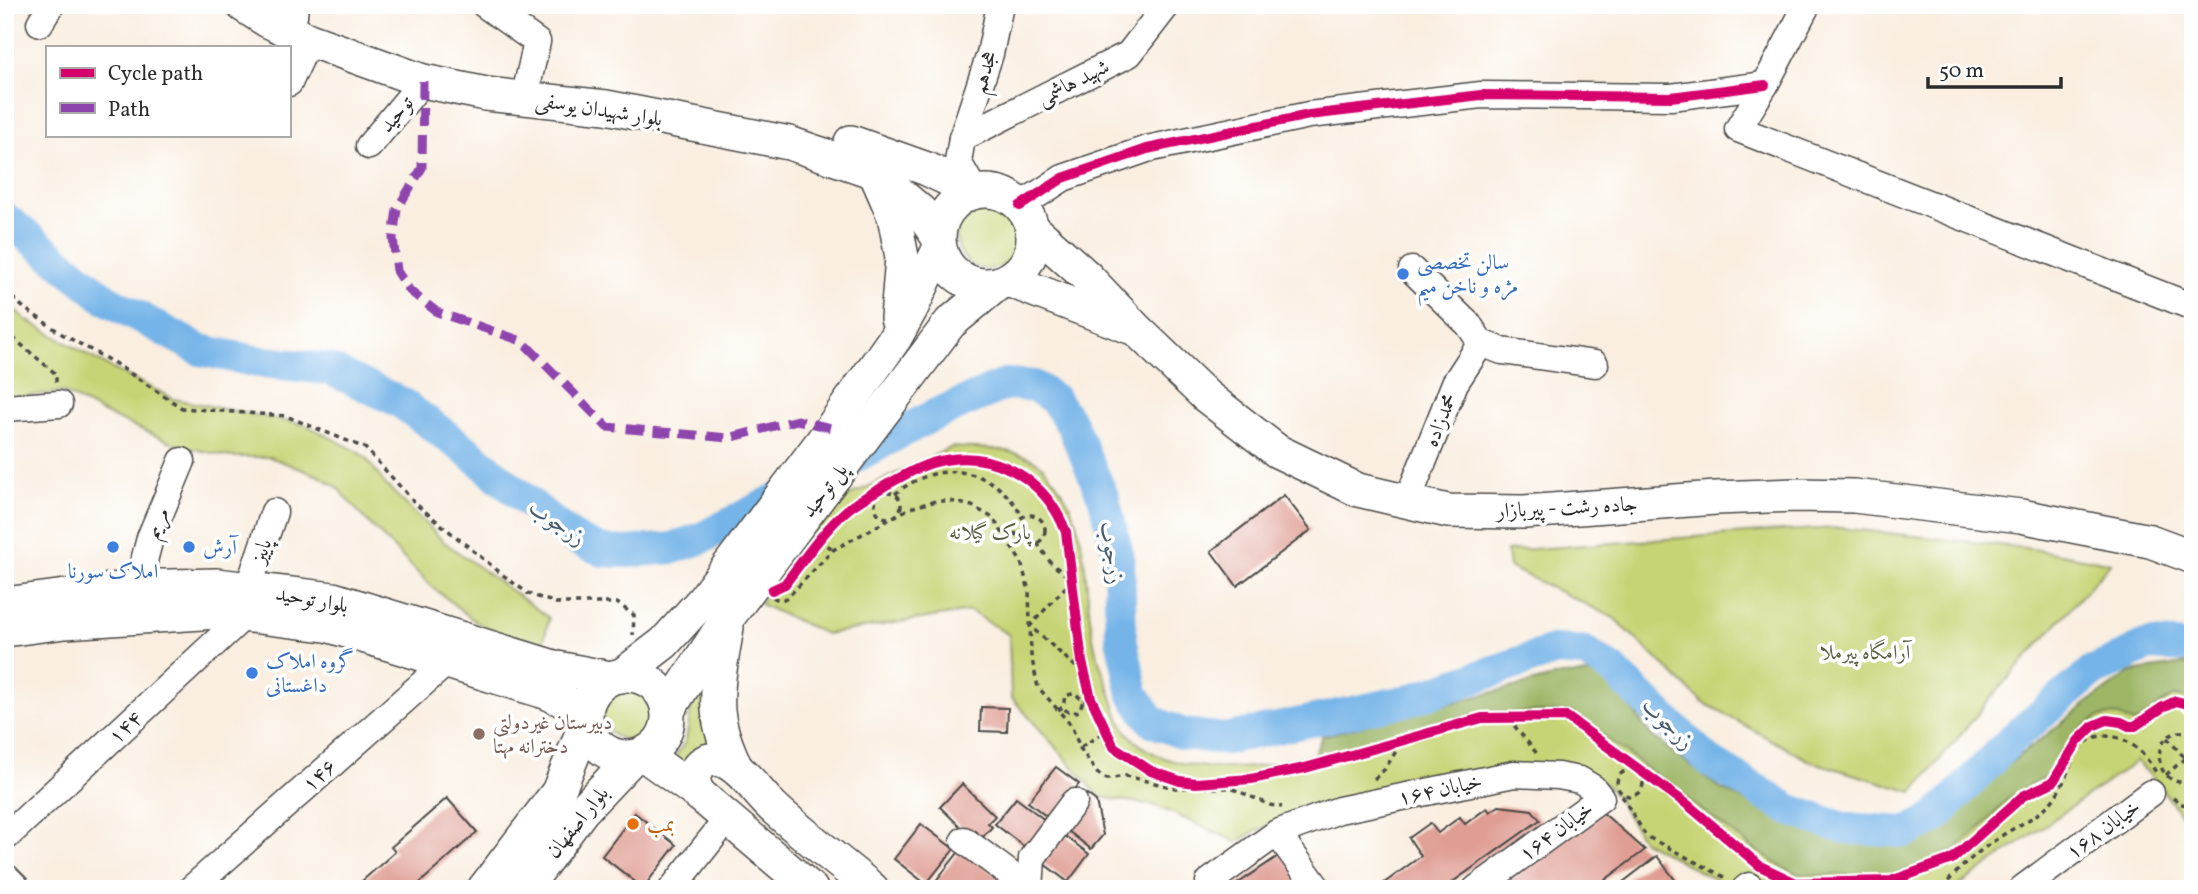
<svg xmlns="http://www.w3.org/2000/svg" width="2198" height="894" viewBox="0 0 2198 894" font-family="Vollkorn,Amiri,serif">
<rect width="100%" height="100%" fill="#fff"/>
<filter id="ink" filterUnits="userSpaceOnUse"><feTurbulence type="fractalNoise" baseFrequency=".0143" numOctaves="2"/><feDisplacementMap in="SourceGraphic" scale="14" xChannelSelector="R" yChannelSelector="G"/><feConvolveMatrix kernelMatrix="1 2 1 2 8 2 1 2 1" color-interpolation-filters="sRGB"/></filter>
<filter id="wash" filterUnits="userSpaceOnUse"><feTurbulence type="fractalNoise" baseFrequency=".00686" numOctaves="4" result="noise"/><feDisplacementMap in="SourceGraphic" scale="28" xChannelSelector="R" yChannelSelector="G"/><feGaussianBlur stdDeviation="1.57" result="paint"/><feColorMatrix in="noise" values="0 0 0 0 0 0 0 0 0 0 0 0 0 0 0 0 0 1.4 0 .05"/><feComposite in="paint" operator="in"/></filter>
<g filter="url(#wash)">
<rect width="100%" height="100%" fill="#f9eee0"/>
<g fill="#c7d475" stroke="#798050" stroke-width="2">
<circle cx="988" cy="238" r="31"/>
<polygon points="5,301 25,319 111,368 174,399 306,425 351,448 365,457 386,485 444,542 549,618 543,644 507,637 477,623 430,585 361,515 337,487 319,476 270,457 231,457 180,446 103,413 63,392 5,398"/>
<path d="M952,447C981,449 1015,447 1040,464C1045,468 1049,475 1054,480C1093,528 1082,592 1095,648C1099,664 1106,679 1111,694C1114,703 1117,715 1122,724C1133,746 1159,758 1182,763C1210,770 1244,769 1272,764C1295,760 1311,753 1335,753L1479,713L1572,712L1755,850L1786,869L1976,833L2009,798L2052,773L2074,738L2087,724L2099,717L2109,715L2119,716L2133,723C2148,717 2159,704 2174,696L2187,698L2193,704V832L2159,785L2137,761L1954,889H1769L1764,881L1725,885L1643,841L1611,789L1597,779L1570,772L1284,816L1237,842L1154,805L1100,797L1011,697L1009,635L970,611L826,634L760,604L838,501Z"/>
<polygon points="1840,528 2026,548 2111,563 1994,694 1913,792 1810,761 1702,702 1614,618 1509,567 1507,551 1761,532"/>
<polygon points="700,685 705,689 714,746 685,769 673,761 686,740 691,709"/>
<circle cx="627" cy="715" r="24"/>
</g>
<path fill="#9db666" stroke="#647048" stroke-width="2" d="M2184,664L2193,668V704C2173,682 2155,713 2138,722L2133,723L2119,716L2109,715L2099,717L2087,724L2074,738L2052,773L2009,798L1976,833L1951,852L1921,866L1892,875H1803L1786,869L1755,850L1572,712L1479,713L1335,753H1315L1322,736L1561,675L1596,674L1625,699L1650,734L1721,789L1804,829L1840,838L1876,840L1895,838L1930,830L1981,786L2087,703L2131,672Z"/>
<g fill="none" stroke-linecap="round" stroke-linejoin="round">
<g stroke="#75b4e8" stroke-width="32">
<polyline points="5,218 106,299 200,350 254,361 329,369 400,402 471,454 555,524 576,539 603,551 627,552 673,548 702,538 784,495"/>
<polyline points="842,464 932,416 1006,384 1034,386 1055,400 1072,425 1104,499 1119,559 1121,638 1133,694 1152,721 1183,734 1225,739 1410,700 1556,650 1584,652 1613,670 1709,761 1790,810 1843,828 1906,832 1934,819 2014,737 2092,672 2148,645 2193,647"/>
</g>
</g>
<g id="blocks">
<g fill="#df9d93">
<polygon points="1284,495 1311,530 1237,586 1211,551"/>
<polygon points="981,707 1008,708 1007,732 980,731"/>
<polygon points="1056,767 1079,784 1051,820 1028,802"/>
<polygon points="962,784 995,816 988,823 992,827 977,843 940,807"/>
<polygon points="1087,794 1096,801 1103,835 1091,849 1062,826"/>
<polygon points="447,798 477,832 413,889 353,889 395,852 391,847"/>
<polygon points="1016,798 1050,824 1030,851 995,824"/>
<polygon points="1499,806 1532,810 1540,820 1444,888 1442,885 1436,889 1376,889 1421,856 1409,838 1430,823 1438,833 1460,817 1465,824 1487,808 1490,812"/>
<polygon points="1602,812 1645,850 1593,889 1498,889"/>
<polygon points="635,813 676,845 643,888 602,856"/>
<polygon points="921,824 954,849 926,884 894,859"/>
<polygon points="1061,833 1089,854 1068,882 1039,860"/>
<polygon points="962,848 1008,885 1005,889 931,887"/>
<polygon points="1287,850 1314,889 1230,889"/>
<polygon points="1657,856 1682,889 1614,889"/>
</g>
</g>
</g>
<g filter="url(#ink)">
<use href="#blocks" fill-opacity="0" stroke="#4a4846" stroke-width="2"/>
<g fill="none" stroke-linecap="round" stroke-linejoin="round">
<g stroke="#4a4846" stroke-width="29">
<g id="minor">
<polyline points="485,5 537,42 527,86"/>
<polyline points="1807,5 1765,85 1738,129 2193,307"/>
<polyline points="294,16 295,5"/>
<polyline points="40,23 51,5"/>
<polyline points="289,83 309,40"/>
<polyline points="962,138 1129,54 1167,5"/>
<polyline points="369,146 423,81"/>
<polyline points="975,192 958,162 962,138 990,54 1000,5"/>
<polyline points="1020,206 1063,178 1147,149 1309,115 1481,95 1671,97 1765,85"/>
<polyline points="1412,270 1469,325 1481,343 1502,351 1595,364"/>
<polyline points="5,408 59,404"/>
<polyline points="1407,502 1455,383 1481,343"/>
<polyline points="141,586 145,557 150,538 182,461"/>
<polyline points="248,589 274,512"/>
<polyline points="1277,833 1318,889"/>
<polyline points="5,838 245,615"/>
<polyline points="964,840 1030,889"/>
<polyline points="5,876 18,889"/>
<polyline points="1209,882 1277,833 1339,810 1514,774 1558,776 1580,780 1593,788 1601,798 1476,889"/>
<polyline points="191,889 447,662"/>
<polyline points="672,889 728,818"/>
<polyline points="1030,889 1032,858 1074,802"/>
<polyline points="1745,889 1749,886"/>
<polyline points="2022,889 2151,793"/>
</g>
</g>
<g stroke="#4a4846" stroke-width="36">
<g id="major">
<polyline points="243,5 268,21 309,40 423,81 486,94 606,107 789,143 874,172 920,211 938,237"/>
<polyline points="851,142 927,169 975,192"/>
<polyline points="877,177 894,216 902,257 897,318"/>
<circle cx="986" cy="238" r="47"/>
<polyline points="1032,228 1087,277 1137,330 1206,396 1277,451 1358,490 1448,511 1524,512 1716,498 1795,495 1854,496 2021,516 2150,541 2193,557"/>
<polyline points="1008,280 1130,327"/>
<polyline points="5,604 141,586 169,586 217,585 333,599 557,668 610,678"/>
<path d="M727,627C723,654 716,683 718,710C720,731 728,750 736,768"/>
<polyline points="5,630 65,622 217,612 327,625 548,693 586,712"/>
<circle cx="627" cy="716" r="41"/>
<polyline points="621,676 664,643 704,599 821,443 895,338 912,307 939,249"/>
<polyline points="668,710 729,616 950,323 996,285"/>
<polyline points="643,754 700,795 811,889"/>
<path d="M700,795C683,774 705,750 728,763C747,774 759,795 775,809C806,837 840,862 872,889"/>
<polyline points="484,889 558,792 586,723"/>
<polyline points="524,889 582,811 633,757"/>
</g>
</g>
<g stroke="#4a4846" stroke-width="3.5" stroke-dasharray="5 5" stroke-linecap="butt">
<polyline points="5,291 24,308 62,334 116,364 182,408 286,416 365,448 417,505 508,579 529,594 556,603 617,603 634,615 633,635"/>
<polyline points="5,331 56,374 56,383"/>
<circle cx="888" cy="505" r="13"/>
<path d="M895,494C938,459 992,465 1021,514"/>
<circle cx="1030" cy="530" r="15"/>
<polyline points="820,539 833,550"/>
<polyline points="1037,543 1051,563 1072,580 1030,626 1084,674"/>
<path d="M773,597C779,601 783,600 788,597L833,550L910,508L936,501H950L972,506L993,518L1021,562L1029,591L1031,655L1038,687L1071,725L1080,748L1097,773L1107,779L1126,776L1175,788H1231L1270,805L1282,807"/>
<polyline points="1083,701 1091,698"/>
<path d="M1058,710L1063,707L1065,696L1075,693L1083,701L1079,711C1072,714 1067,713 1063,707"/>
<polyline points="1508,718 1538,755"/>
<path d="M2193,733C2146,722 2150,793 2193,781"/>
<polyline points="2167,738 2193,767"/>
<polyline points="1081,747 1106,731"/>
<circle cx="1630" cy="783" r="13"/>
<polyline points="2166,775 2193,751"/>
<polyline points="1374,779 1385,769 1403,740"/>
<polyline points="1622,796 1646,836 1728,879"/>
<polyline points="2173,798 2181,804 2193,805"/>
<polyline points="1830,889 1836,886 1847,889"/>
<polyline points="1886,889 1891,881"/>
<path d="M1942,889C1959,867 1982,848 2006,833C2019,825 2034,818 2046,807C2074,784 2068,724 2119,738C2135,743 2149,760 2157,774"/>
</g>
<use href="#minor" stroke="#fff" stroke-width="26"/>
<use href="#major" stroke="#fff" stroke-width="33"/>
<polyline stroke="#8e44ad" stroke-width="9" stroke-dasharray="18 9" stroke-linecap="butt" points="423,81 422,168 397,209 393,238 397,271 410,291 437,312 522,341 607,427 729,438 797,420 832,428"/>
<g stroke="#fff" stroke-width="15">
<g id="cycleway">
<polyline points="1020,206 1063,178 1147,149 1309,115 1481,95 1671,97 1765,85"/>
<path d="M772,590L785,584C804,559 823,531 847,510C859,500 875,492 888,484C902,477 917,467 932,463C990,446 1045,477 1066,532L1082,662L1091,698L1114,747L1151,771L1180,781L1196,783L1251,779L1305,768L1482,718L1567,717L1688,805L1760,866L1796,883L1891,881L1952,859L2023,796L2053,782L2078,741L2093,726L2107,720L2121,722L2129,726H2135L2163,707L2176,701L2188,704L2193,712"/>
</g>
</g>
<use href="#cycleway" stroke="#d6006c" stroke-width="10"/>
</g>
</g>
<g fill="#3f7fe0" stroke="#fff" stroke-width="2.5">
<circle cx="1403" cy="274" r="7"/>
<circle cx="113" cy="547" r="7"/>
<circle cx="189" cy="547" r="7"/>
<circle cx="252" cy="673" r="7"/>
</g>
<circle fill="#8d6e63" stroke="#fff" stroke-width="2.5" cx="479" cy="734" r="7"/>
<circle fill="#e8710a" stroke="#fff" stroke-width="2.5" cx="633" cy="824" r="7"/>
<g text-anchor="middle" stroke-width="7" stroke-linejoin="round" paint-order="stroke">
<g font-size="21" fill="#2b2b2b" stroke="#fff">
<text transform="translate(984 72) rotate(-74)" y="7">هجدهم</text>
<text transform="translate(1073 82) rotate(-27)" y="7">شهید هاشمی</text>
<text transform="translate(599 109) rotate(9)" y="7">بلوار شهیدان یوسفی</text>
<text transform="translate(396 114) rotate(-50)" y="7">توحید</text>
<text transform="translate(1440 420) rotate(-68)" y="7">محمدزاده</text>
<text transform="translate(824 490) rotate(-53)" y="7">پل توحید</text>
<text transform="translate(1567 507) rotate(-3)" y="7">جاده رشت - پیربازار</text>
<text transform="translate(157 523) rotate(-68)" y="7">مریم</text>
<text transform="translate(261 551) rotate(-71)" y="7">پاییز</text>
<text transform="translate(312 599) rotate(10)" y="7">بلوار توحید</text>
<text transform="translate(125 727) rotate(-43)" y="7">۱۴۴</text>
<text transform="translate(319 775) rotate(-42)" y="7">۱۴۶</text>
<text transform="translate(1440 789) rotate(-12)" y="7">خیابان ۱۶۴</text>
<text transform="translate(577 822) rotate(-51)" y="7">بلوار اصفهان</text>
<text transform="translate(2103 829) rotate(-36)" y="7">خیابان ۱۶۸</text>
<text transform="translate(1556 831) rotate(-36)" y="7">۱۶۴ خیابان</text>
</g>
<g font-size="21" fill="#366cbe" stroke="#fff" text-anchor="start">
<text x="1417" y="269">سالن تخصصی<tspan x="1417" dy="24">مژه و ناخن میم</tspan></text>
<text x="203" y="554">آرش</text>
<text x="113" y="578" text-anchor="middle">املاک سورنا</text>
<text x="266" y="668">گروه املاک<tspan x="266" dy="24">داغستانی</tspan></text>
</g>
<g font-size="21" fill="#5a5e41" stroke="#fff">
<text x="990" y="539">پارک گیلانه</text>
<text x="1865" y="659">آرامگاه پیرملا</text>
</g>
<g font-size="21" fill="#785e54" stroke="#fff" text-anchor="start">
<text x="493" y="729">دبیرستان غیردولتی<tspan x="493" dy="24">دخترانه مهتا</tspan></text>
</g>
<g font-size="21" fill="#c56008" stroke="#fff" text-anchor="start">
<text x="647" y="831">بمب</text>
</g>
<g font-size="23" font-style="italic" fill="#455b6d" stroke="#fff">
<text transform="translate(558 522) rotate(34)" y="8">زرجوب</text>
<text transform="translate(1113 553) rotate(81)" y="8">زرجوب</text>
<text transform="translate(1669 723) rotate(44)" y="8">زرجوب</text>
</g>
</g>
<rect width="2198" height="894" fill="none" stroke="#fff" stroke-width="28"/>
<rect x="46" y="46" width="245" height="91" fill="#ffffff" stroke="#aaaaaa" stroke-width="2"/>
<rect x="60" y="68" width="35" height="10" fill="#d6006c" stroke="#aaaaaa" stroke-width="2"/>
<text x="108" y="80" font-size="21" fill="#2b2b2b">Cycle path</text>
<rect x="60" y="103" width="35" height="10" fill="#8e44ad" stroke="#aaaaaa" stroke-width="2"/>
<text x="108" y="116" font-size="21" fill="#2b2b2b">Path</text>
<path d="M1928 77v10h133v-10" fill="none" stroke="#2b2b2b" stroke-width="3.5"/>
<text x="1939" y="77" font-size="21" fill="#2b2b2b" stroke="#ffffff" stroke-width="5" paint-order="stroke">50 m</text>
</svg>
